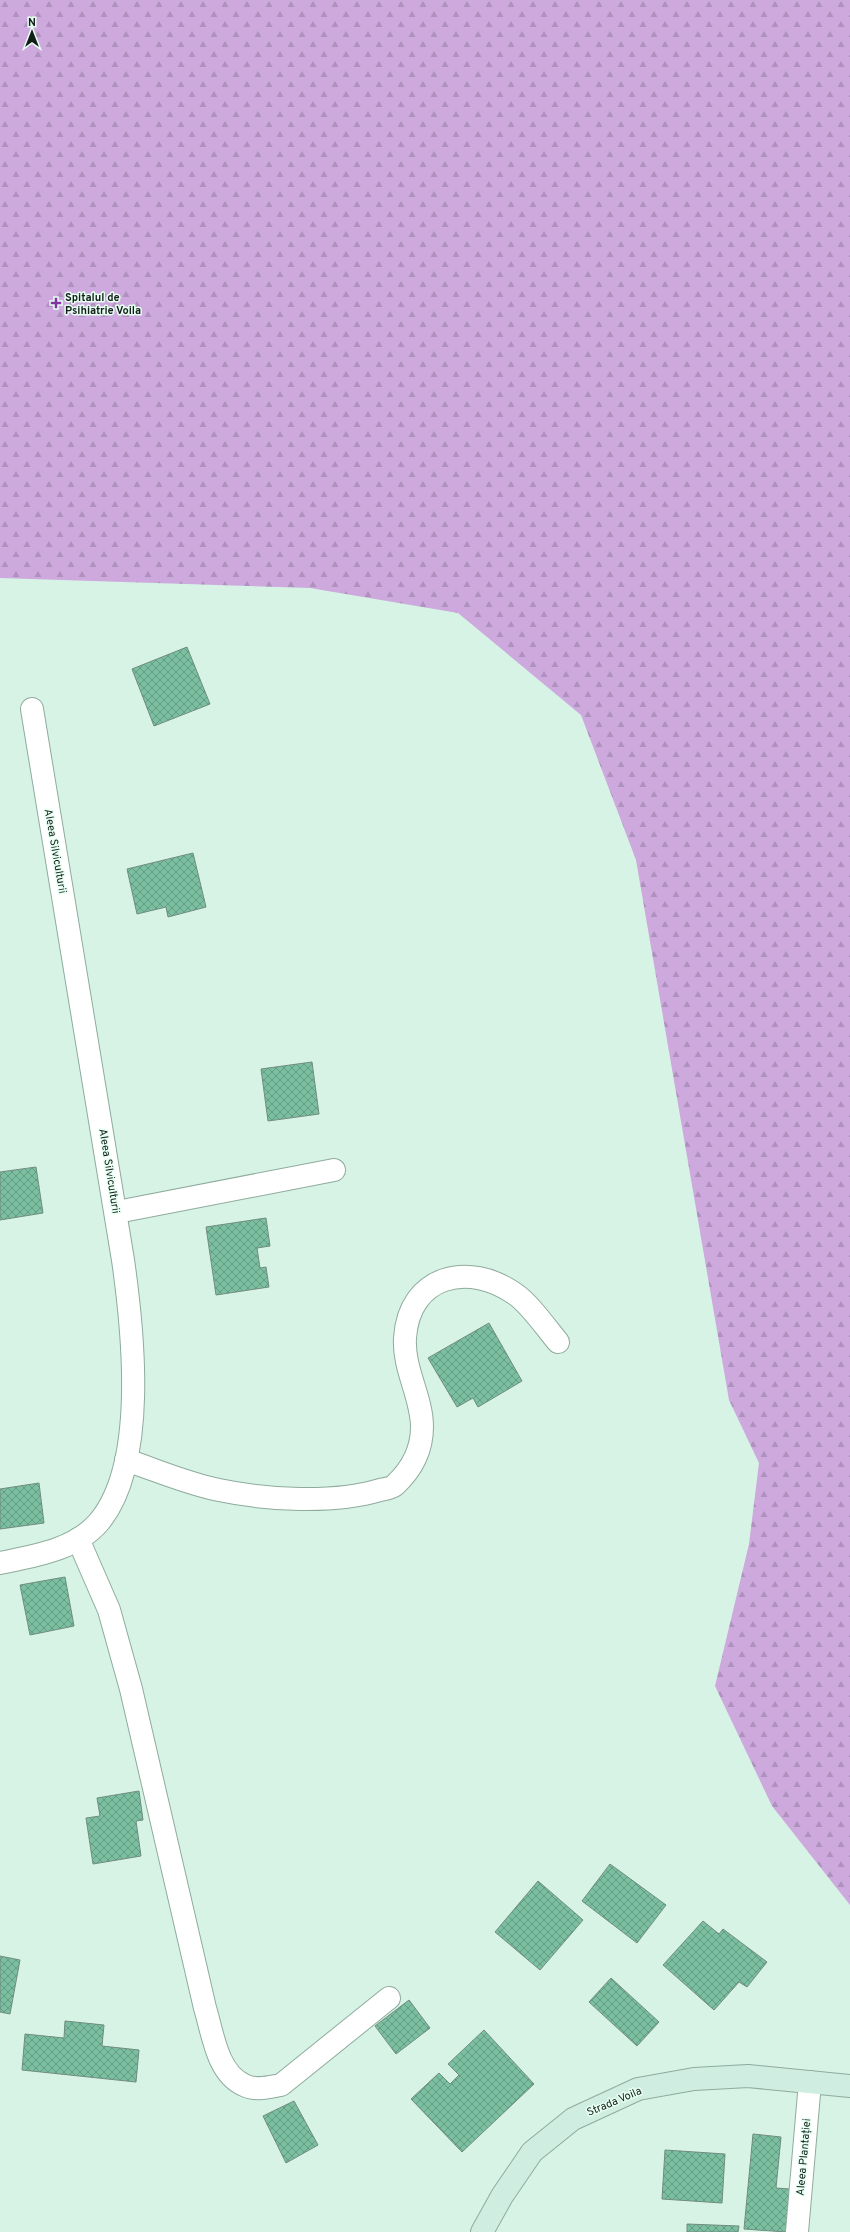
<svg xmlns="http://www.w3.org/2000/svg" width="850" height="2232" viewBox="0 0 850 2232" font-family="Overpass,sans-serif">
<defs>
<pattern id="forest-firs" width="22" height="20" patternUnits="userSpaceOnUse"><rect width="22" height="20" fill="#cda9dd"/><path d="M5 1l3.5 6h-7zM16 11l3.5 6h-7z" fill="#af91bd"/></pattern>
<pattern id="building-cross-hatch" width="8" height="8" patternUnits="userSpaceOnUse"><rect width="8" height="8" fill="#7bbfa1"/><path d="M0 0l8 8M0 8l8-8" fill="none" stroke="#649b82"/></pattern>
</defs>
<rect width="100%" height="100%" fill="#d6f3e5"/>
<polygon fill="url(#forest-firs)" points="0,0 850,0 850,1905 772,1806 715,1686 749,1544 759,1463 729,1400 636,860 581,715 458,613 310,588 0,578"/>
<g fill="url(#building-cross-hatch)" stroke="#718c80">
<polygon points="187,647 210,704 154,726 132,669"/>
<polygon points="193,853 206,907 168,917 166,907 137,914 127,869"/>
<polygon points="312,1062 319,1114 268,1121 261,1069"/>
<polygon points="36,1167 43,1213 0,1220 0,1172"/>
<polygon points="266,1218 270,1246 257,1248 260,1268 266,1267 269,1287 216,1295 206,1227"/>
<polygon points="489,1323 522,1381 478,1407 473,1398 457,1407 428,1358"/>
<polygon points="39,1483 44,1523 0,1529 0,1489"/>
<polygon points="65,1577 74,1626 30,1635 20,1585"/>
<polygon points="139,1791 143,1820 136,1821 141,1856 93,1864 86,1818 100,1816 97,1798"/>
<polygon points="610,1864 666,1905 637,1943 582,1901"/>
<polygon points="538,1881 583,1920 540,1970 495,1932"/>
<polygon points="703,1921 719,1934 723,1929 767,1962 747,1987 739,1982 714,2010 663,1965"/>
<polygon points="0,1956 20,1960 10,2014 0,2012"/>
<polygon points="611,1978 659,2022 637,2046 589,2002"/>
<polygon points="409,2000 430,2028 396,2054 375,2026"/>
<polygon points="65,2021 104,2025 102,2046 139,2050 136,2082 22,2070 25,2034 64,2038"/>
<polygon points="484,2030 534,2084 462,2152 411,2099 439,2073 450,2084 459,2075 448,2064"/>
<polygon points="294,2101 318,2145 286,2163 263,2116"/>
<polygon points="753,2134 781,2137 776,2188 790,2189 786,2232 744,2229"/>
<polygon points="665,2150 725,2154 722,2203 662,2199"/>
<polygon points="687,2224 739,2226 738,2232 687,2232"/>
</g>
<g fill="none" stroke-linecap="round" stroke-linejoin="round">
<g stroke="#8fab9e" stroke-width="24">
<g id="street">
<polyline points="117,1212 334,1170"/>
<path d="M126,1460C156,1470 188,1484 219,1490C267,1500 333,1504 380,1490C385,1489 392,1488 395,1485C411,1470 422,1450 422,1427C422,1397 403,1369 405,1338C409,1275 469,1261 515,1294C529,1303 547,1329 558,1342"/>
<path d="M78,1539L109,1610L131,1689L205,2008C213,2034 217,2073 244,2085C255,2091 269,2087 281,2085L389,1998"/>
<path d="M0,1563C34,1556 75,1550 99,1522C148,1463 133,1330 123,1260L32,709"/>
<polyline points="797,2232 810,2082"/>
</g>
</g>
<g stroke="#8fab9e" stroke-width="24">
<polyline id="secondary" points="482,2232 502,2196 532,2152 573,2119 638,2089 694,2079 748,2076 850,2086"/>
</g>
<use href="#street" stroke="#fff" stroke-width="22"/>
<use href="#secondary" stroke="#d0ede1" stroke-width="22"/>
</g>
<path fill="#8433a2" stroke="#e7fff3" stroke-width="1.5" d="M54 297h4v4h4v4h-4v4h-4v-4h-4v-4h4z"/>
<g text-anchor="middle" stroke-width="3" stroke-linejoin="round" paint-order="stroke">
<g font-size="11" font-weight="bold" fill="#141e19" stroke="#e7fff3" text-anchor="start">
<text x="65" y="301">Spitalul de<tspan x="65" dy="13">Psihiatrie Voila</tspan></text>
</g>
<g font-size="11" fill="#141e19" stroke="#e7fff3">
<text transform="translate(56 851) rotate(80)" y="4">Aleea Silviculturii</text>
<text transform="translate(110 1171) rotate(81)" y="4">Aleea Silviculturii</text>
<text transform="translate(614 2101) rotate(-23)" y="4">Strada Voila</text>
<text transform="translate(803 2157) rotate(-85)" y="4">Aleea Plantației</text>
</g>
</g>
<g transform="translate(32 32)" stroke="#e7fff3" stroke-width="3" paint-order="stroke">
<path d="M0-3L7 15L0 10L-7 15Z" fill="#141e19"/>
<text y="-6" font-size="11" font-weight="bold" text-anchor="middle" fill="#141e19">N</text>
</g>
</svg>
